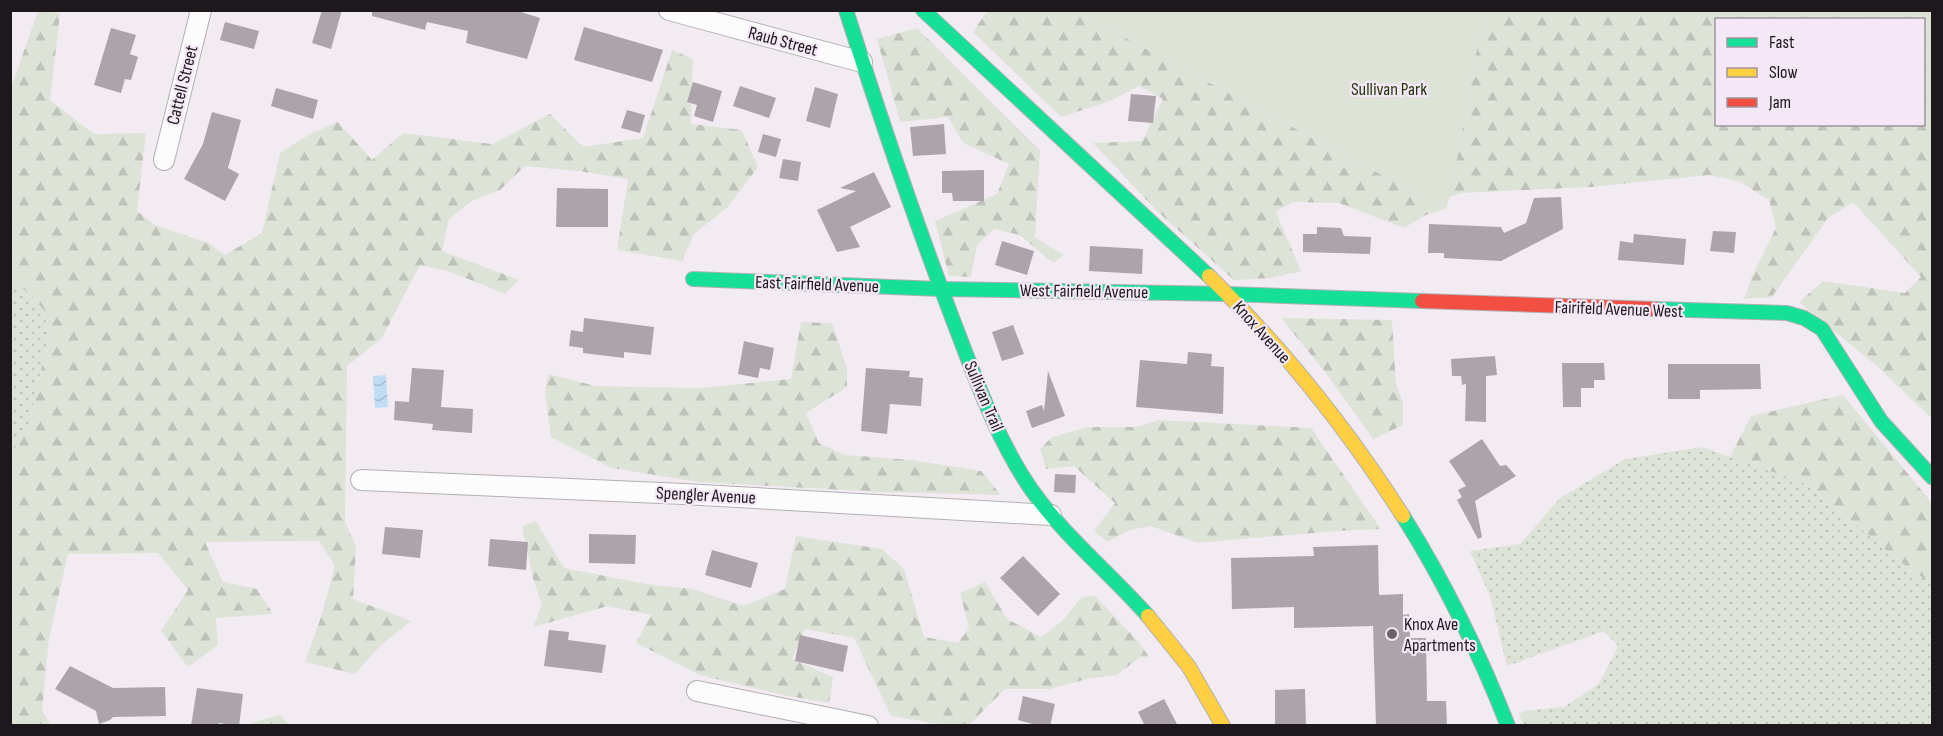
<svg xmlns="http://www.w3.org/2000/svg" width="1943" height="736" viewBox="0 0 1943 736" font-family="'Sofia Sans Condensed',sans-serif">
<defs>
<pattern id="grass-dots" width="8" height="8" patternUnits="userSpaceOnUse" patternTransform="scale(1.5)"><rect width="8" height="8" fill="#dee3d8"/><path d="M2 2h.1M6 6h.1" fill="none" stroke="#bec2b9" stroke-width="1.8" stroke-linecap="round"/></pattern>
<pattern id="forest-firs" width="22" height="20" patternUnits="userSpaceOnUse" patternTransform="scale(1.5)"><rect width="22" height="20" fill="#dee3d8"/><path d="M5 1l3.5 6h-7zM16 11l3.5 6h-7z" fill="#bec2b9"/></pattern>
<pattern id="water-waves" width="16" height="10" patternUnits="userSpaceOnUse" patternTransform="scale(1.5)"><rect width="16" height="10" fill="#c0ddf3"/><path d="M0 5q4-4 8 0t8 0" fill="none" stroke="#a4bdd0"/></pattern>
</defs>
<rect width="100%" height="100%" fill="#f2ecf2"/>
<g fill="url(#grass-dots)">
<polygon points="11,281 28,292 43,309 49,335 28,427 11,455"/>
<polygon points="1702,447 1807,484 1907,567 1932,584 1932,725 1542,725 1530,710 1564,707 1599,684 1618,646 1604,631 1507,666 1490,596 1470,551 1520,544 1560,498 1625,459"/>
</g>
<g fill="url(#forest-firs)" fill-rule="evenodd">
<polygon points="38,11 50,11 60,14 50,100 94,134 146,133 137,211 155,225 208,243 225,255 262,233 280,153 310,134 338,122 372,160 403,133 492,144 550,114 583,147 643,138 672,50 693,59 691,124 742,130 758,167 728,207 694,234 682,261 617,250 628,179 579,171 525,166 500,190 472,201 449,219 442,251 519,280 505,294 451,272 420,265 382,338 347,366 345,522 356,546 353,599 411,621 380,646 355,674 305,662 321,617 335,566 319,541 205,542 223,582 257,589 273,614 216,618 218,645 188,667 161,631 188,590 158,553 68,554 49,638 42,710 51,725 11,725 10,455 28,427 49,335 43,309 28,292 10,281 11,88"/>
<path d="M987,11H1932V419L1879,368L1799,302L1823,281L1905,293L1921,277L1853,202L1828,218L1772,297L1744,299L1753,274L1776,228L1769,200L1740,182L1710,175L1591,187L1461,193L1450,197L1445,209L1426,215L1404,228L1339,203L1292,202L1276,212L1301,271L1271,278L1234,280L1158,212L1093,143L1142,141L1163,99L1139,86L1110,101L1061,117L973,32ZM1716,20H1924V124H1716Z"/>
<polygon points="917,28 1040,150 1035,237 1064,255 1053,263 1020,235 994,229 977,245 971,277 949,276 935,221 997,194 1009,164 963,143 948,117 900,122 877,39"/>
<polygon points="1281,318 1392,320 1396,384 1403,402 1403,425 1373,439 1326,373"/>
<polygon points="801,322 832,323 847,368 847,387 806,413 819,443 845,455 912,460 981,471 1001,495 882,492 698,482 612,468 551,437 545,393 548,374 596,386 699,388 791,379"/>
<polygon points="1843,395 1932,503 1932,584 1907,567 1807,484 1730,457 1751,416"/>
<polygon points="1159,420 1311,428 1381,529 1337,531 1198,543 1151,526 1130,530 1107,542 1094,531 1115,503 1074,466 1046,469 1040,449 1052,437 1089,427 1135,427"/>
<polygon points="536,521 564,568 646,584 692,589 744,606 785,589 796,536 882,549 904,569 924,637 958,643 969,628 960,593 985,582 1007,619 1041,637 1062,621 1082,597 1095,596 1138,641 1149,657 1140,657 1117,675 1087,679 1050,689 1005,689 969,725 946,725 891,716 854,638 805,629 792,659 833,677 829,703 783,695 700,675 636,643 651,615 608,606 533,627 542,605 533,578 522,526"/>
<polygon points="1530,710 1542,725 1523,725 1519,713"/>
<polygon points="280,715 289,725 244,725"/>
</g>
<polygon fill="#dee3d8" points="1075,11 1484,11 1450,197 1445,209"/>
<polygon fill="url(#water-waves)" points="386,375 388,407 375,408 373,376"/>
<g fill="#ada3ab">
<polygon points="322,10 342,10 331,49 312,43"/>
<polygon points="372,10 515,10 540,18 527,59 466,43 468,31 427,22 425,30 372,16"/>
<polygon points="225,22 259,31 254,49 220,40"/>
<polygon points="584,27 663,50 652,82 574,60"/>
<polygon points="111,28 136,35 130,54 138,57 131,80 125,79 121,93 94,85"/>
<polygon points="693,82 722,91 713,122 694,116 697,105 687,102"/>
<polygon points="740,86 776,98 769,118 733,106"/>
<polygon points="815,87 838,94 830,128 806,121"/>
<polygon points="276,88 318,100 313,119 271,106"/>
<polygon points="1131,94 1156,96 1153,123 1128,121"/>
<polygon points="627,110 645,115 640,133 621,128"/>
<polygon points="212,112 241,120 228,168 239,174 225,201 184,179 203,144"/>
<polygon points="944,124 946,154 913,156 910,127"/>
<polygon points="763,134 781,139 776,157 758,152"/>
<polygon points="783,159 801,162 798,181 779,178"/>
<polygon points="984,170 984,201 953,201 952,193 942,193 942,171"/>
<polygon points="874,172 891,207 850,227 860,247 837,252 817,210 856,191 840,188"/>
<polygon points="557,188 608,189 608,227 556,227"/>
<polygon points="1561,197 1563,229 1501,261 1444,258 1444,253 1428,253 1429,224 1501,227 1504,233 1526,223 1534,198"/>
<polygon points="1317,227 1341,228 1344,236 1371,237 1370,254 1303,252 1303,234 1317,234"/>
<polygon points="1713,231 1736,232 1734,253 1710,251"/>
<polygon points="1634,234 1686,239 1684,265 1618,260 1620,241 1633,243"/>
<polygon points="1002,241 1034,251 1027,275 995,265"/>
<polygon points="1090,246 1143,249 1142,274 1089,271"/>
<polygon points="584,318 654,327 651,355 624,352 624,358 583,353 583,348 569,346 571,330 583,332"/>
<polygon points="1013,325 1024,354 1002,361 992,332"/>
<polygon points="744,341 774,348 770,370 760,368 758,378 738,374"/>
<polygon points="1188,352 1212,354 1211,366 1224,367 1223,414 1136,407 1140,360 1187,364"/>
<polygon points="1495,356 1497,375 1486,376 1486,422 1465,421 1466,384 1462,385 1461,376 1452,376 1451,359"/>
<polygon points="1562,363 1604,363 1605,380 1594,380 1594,388 1581,388 1581,407 1563,407"/>
<polygon points="1668,364 1760,364 1761,389 1700,390 1700,399 1668,399"/>
<polygon points="412,368 444,370 441,407 473,409 472,433 432,430 433,424 394,420 395,401 409,402"/>
<polygon points="866,368 910,371 909,377 923,378 921,406 890,404 887,434 861,431"/>
<polygon points="1048,371 1065,416 1032,428 1026,411 1042,405 1044,411"/>
<polygon points="1482,439 1500,466 1506,465 1516,476 1475,501 1482,537 1478,539 1457,500 1462,497 1458,490 1466,486 1449,461"/>
<polygon points="1055,474 1076,475 1075,493 1054,492"/>
<polygon points="385,527 423,530 420,558 382,554"/>
<polygon points="589,534 636,535 635,564 589,563"/>
<polygon points="490,539 528,542 526,570 488,566"/>
<polygon points="1378,545 1379,595 1403,594 1403,615 1409,614 1410,638 1426,638 1427,701 1446,701 1447,726 1376,726 1373,626 1294,628 1294,607 1232,609 1231,558 1314,556 1313,547"/>
<polygon points="712,550 758,563 751,588 705,575"/>
<polygon points="1023,556 1060,594 1038,616 1000,578"/>
<polygon points="549,630 569,632 568,640 606,645 602,673 544,666"/>
<polygon points="800,635 848,646 843,672 795,661"/>
<polygon points="70,666 113,688 165,687 166,716 113,717 110,720 99,724 96,711 55,689"/>
<polygon points="197,688 243,694 239,726 219,723 218,726 191,726"/>
<polygon points="1305,689 1306,726 1275,726 1275,690"/>
<polygon points="1023,696 1055,704 1050,726 1040,726 1018,720"/>
<polygon points="1164,699 1178,726 1145,726 1138,712"/>
</g>
<g fill="none" stroke-linecap="round" stroke-linejoin="round">
<g stroke="#b3afb4" stroke-width="22">
<g id="street">
<polyline points="669,10 862,62"/>
<polyline points="164,160 201,10"/>
<polyline points="361,480 684,494 1051,515"/>
<polyline points="697,691 868,726"/>
</g>
</g>
<g stroke="#b3afb4" stroke-width="16">
<g id="fast">
<path d="M846,10C879,114 914,218 953,320C975,377 996,438 1031,489C1064,536 1110,573 1148,616"/>
<polyline points="923,10 1209,276"/>
<polyline points="693,279 940,289 1227,294 1422,301"/>
<polyline points="1656,309 1787,313 1804,318 1822,329 1881,421 1932,477"/>
<path d="M1403,516C1445,583 1479,652 1508,726"/>
</g>
</g>
<g stroke="#b3afb4" stroke-width="16">
<g id="slow">
<path d="M1209,276C1282,347 1348,430 1403,516"/>
<polyline points="1148,616 1189,667 1223,726"/>
</g>
</g>
<g stroke="#b3afb4" stroke-width="16">
<polyline id="jam" points="1422,301 1656,309"/>
</g>
<use href="#street" stroke="#fdfcfd" stroke-width="20"/>
<use href="#fast" stroke="#16e098" stroke-width="14"/>
<use href="#slow" stroke="#ffcf43" stroke-width="14"/>
<use href="#jam" stroke="#f24e42" stroke-width="14"/>
</g>
<circle fill="#676267" stroke="#f4e8f6" stroke-width="2" cx="1392" cy="634" r="6"/>
<g text-anchor="middle" stroke-width="4.5" stroke-linejoin="round" paint-order="stroke">
<g font-size="18" fill="#1c181c" stroke="#f4e8f6">
<text transform="translate(783 41) rotate(15)" y="6">Raub Street</text>
<text transform="translate(182 85) rotate(-76)" y="6">Cattell Street</text>
<text transform="translate(817 284) rotate(2)" y="6">East Fairfield Avenue</text>
<text transform="translate(1084 291) rotate(1)" y="6">West Fairfield Avenue</text>
<text transform="translate(1619 309) rotate(2)" y="6">Fairifeld Avenue West</text>
<text transform="translate(1262 332) rotate(48)" y="6">Knox Avenue</text>
<text transform="translate(984 396) rotate(67)" y="6">Sullivan Trail</text>
<text transform="translate(706 495) rotate(3)" y="6">Spengler Avenue</text>
</g>
<g font-size="18" fill="#23370b" stroke="#f4e8f6">
<text x="1389" y="95">Sullivan Park</text>
</g>
<g font-size="18" fill="#1c181c" stroke="#f4e8f6" text-anchor="start">
<text x="1404" y="630">Knox Ave<tspan x="1404" dy="21">Apartments</tspan></text>
</g>
</g>
<rect width="1943" height="736" fill="none" stroke="#1c181c" stroke-width="24"/>
<rect x="1715" y="18" width="210" height="108" fill="#f4e8f6" stroke="#9e959f" stroke-width="1.5"/>
<rect x="1727" y="38" width="30" height="9" fill="#16e098" stroke="#9e959f" stroke-width="1.5"/>
<text x="1769" y="48" font-size="18" fill="#1c181c">Fast</text>
<rect x="1727" y="68" width="30" height="9" fill="#ffcf43" stroke="#9e959f" stroke-width="1.5"/>
<text x="1769" y="78" font-size="18" fill="#1c181c">Slow</text>
<rect x="1727" y="98" width="30" height="9" fill="#f24e42" stroke="#9e959f" stroke-width="1.5"/>
<text x="1769" y="108" font-size="18" fill="#1c181c">Jam</text>
</svg>
